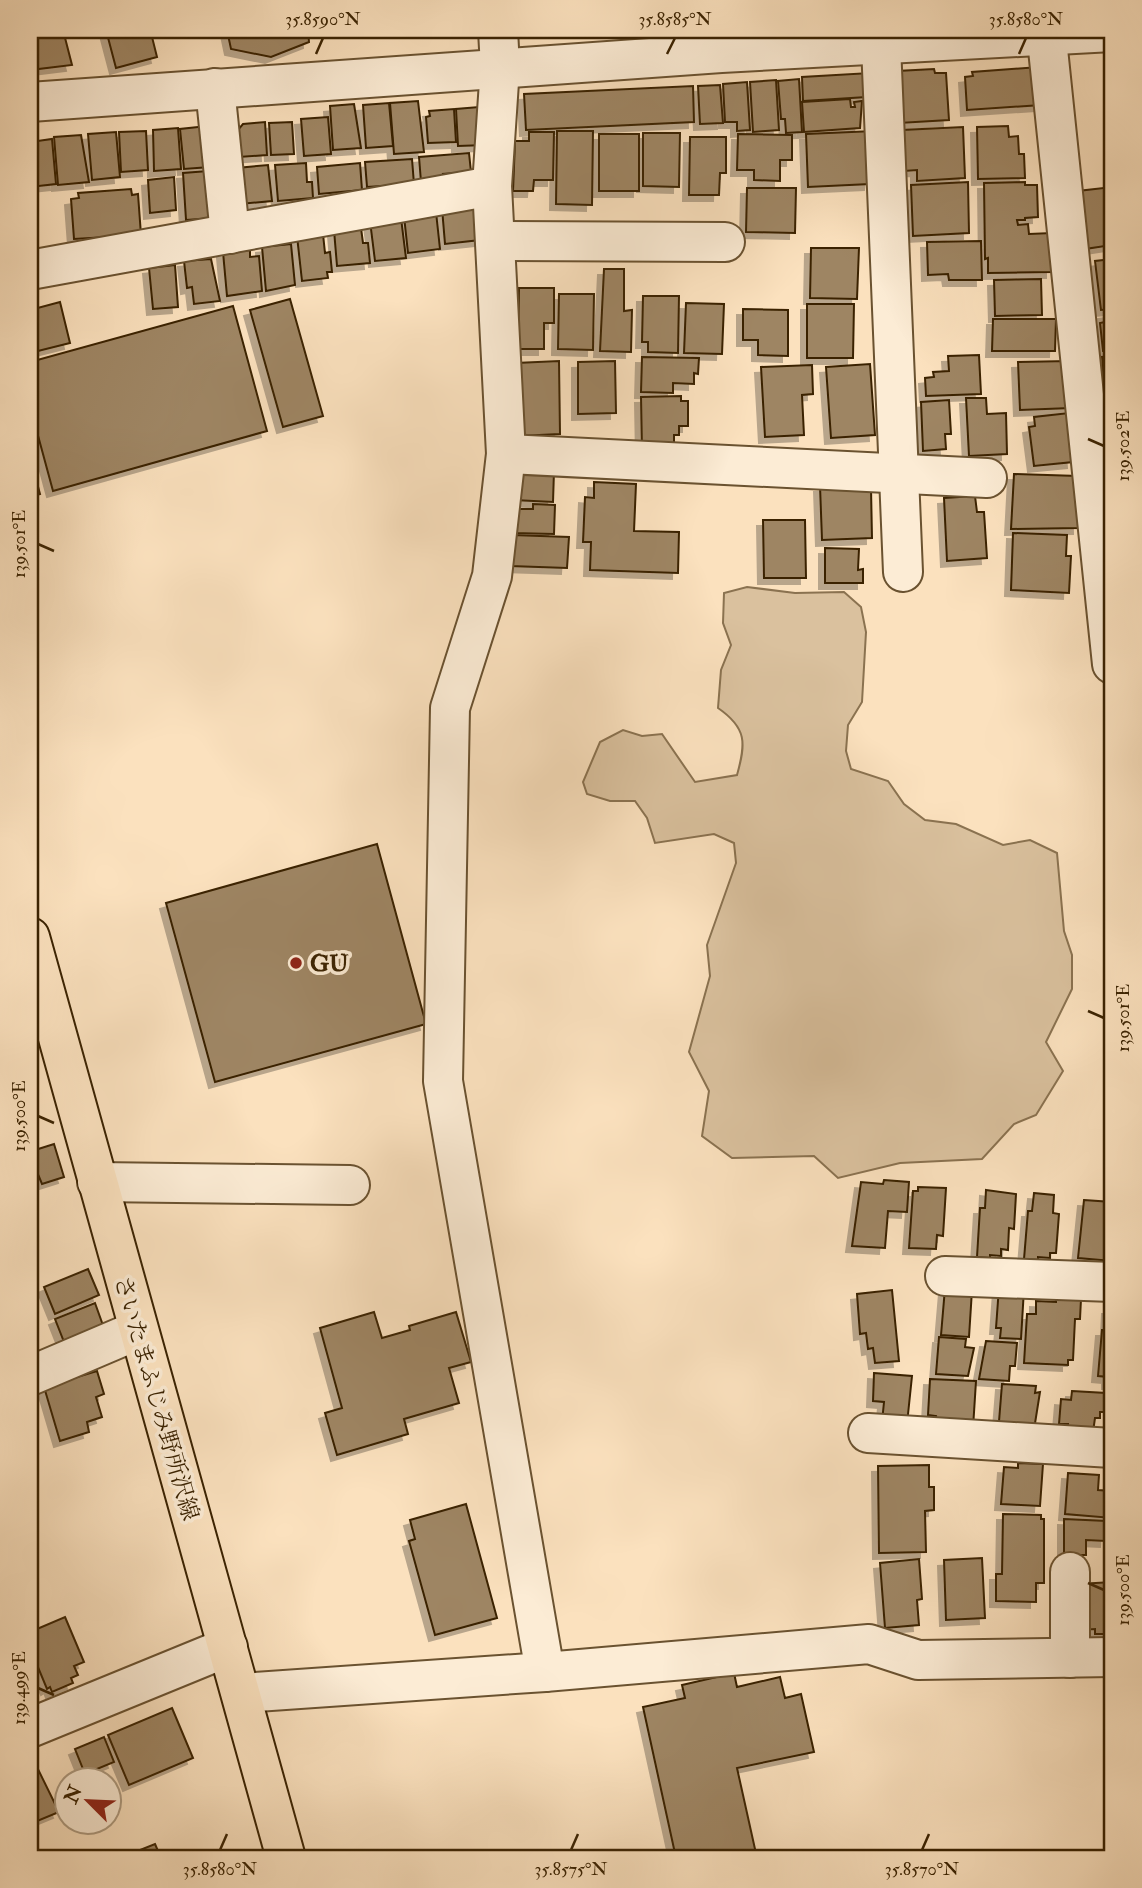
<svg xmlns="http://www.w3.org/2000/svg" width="1142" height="1888" viewBox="0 0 1142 1888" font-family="'IM FELL Double Pica','Noto Serif JP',serif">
<defs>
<filter id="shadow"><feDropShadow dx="-6" dy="6" stdDeviation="0" flood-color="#0004"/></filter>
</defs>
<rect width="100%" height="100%" fill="#fbe1be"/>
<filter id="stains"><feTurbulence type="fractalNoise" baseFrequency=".00286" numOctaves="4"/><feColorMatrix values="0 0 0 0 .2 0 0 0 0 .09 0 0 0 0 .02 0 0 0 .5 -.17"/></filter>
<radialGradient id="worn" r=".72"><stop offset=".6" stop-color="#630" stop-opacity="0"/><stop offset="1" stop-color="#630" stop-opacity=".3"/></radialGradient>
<path fill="#dac19e" stroke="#8a7250" stroke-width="2" d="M747,587L795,593L844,592L861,607L866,632L862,702L848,725L846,751L851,769L888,781L904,804L925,820L956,824L1003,845L1030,840L1057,853L1064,931L1072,955V989L1046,1042L1063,1071L1036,1115L1014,1124L982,1159L900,1163L838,1178L814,1156L732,1158L702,1136L709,1091L689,1052L710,976L707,945L736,863L734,843L714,834L655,843L647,818L635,801H610L587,794L583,782L600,742L623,730L642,736L662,734L695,782L737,775C746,743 747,728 718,708L721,670L731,645L723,623L724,593Z"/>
<g fill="#9e8563" stroke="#3a2201" stroke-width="2" filter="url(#shadow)">
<polygon points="30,30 63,30 72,65 30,70"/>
<polygon points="106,30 157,30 158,35 152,37 157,57 116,68"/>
<polygon points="227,30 308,30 309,42 271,57 231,49"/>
<polygon points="1039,67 1041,105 967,110 965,77 973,76 972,72"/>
<polygon points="934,69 935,73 946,73 949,120 899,123 897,71"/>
<polygon points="870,73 867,97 803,101 802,77"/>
<polygon points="799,79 802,132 786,133 785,119 781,119 778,81"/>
<polygon points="776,80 779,130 753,132 750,82"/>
<polygon points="747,82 750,130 737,131 737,122 725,122 723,84"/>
<polygon points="720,85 723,123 700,124 698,86"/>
<polygon points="693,86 694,122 526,130 524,94"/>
<polygon points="850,99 851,107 855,107 854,102 862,101 860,128 804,132 802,102"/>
<polygon points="418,101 424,152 394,154 390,103"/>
<polygon points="389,103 393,146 366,148 363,105"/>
<polygon points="354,104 361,148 333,150 330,106"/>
<polygon points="479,107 486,145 458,146 456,109"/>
<polygon points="454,109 456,142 428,143 426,117 430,116 429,111"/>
<polygon points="328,117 331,154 304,156 301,119"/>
<polygon points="265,122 267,155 239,157 237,131 243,124"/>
<polygon points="292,122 294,154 271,155 269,123"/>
<polygon points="207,126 210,167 184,169 180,129"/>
<polygon points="1008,126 1009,137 1018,136 1019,154 1024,154 1025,178 978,179 977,127"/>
<polygon points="963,127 965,178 917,181 917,170 904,171 902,130"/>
<polygon points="178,128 181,169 154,171 153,130"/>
<polygon points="146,131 148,170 121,172 119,132"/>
<polygon points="557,131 593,131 592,205 556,204"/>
<polygon points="874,131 870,184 808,187 806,134"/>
<polygon points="116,132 120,177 92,180 88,134"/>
<polygon points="529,132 554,132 553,180 534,180 533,191 513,191 515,141 529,141"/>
<polygon points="643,133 680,133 679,187 643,186"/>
<rect x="599" y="134" width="40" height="57"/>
<polygon points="738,134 792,135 792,160 780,160 780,181 754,180 754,170 737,170"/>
<polygon points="81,135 89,182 58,185 54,137"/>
<polygon points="690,137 726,137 726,173 720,173 719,195 689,195"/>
<polygon points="52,139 56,184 30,187 30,142"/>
<polygon points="469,153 471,172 443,174 444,180 421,182 419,157"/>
<polygon points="412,159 414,184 367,187 365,162"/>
<polygon points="306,163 307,182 312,182 313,198 278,201 275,165"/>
<polygon points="360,163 362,190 319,194 317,167"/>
<polygon points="268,165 272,201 240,204 237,168"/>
<polygon points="208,171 216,218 186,220 183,173"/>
<polygon points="174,177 176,210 150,213 148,180"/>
<polygon points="968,182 969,233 913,236 911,185"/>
<polygon points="1025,182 1025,185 1037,185 1038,217 1025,218 1025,220 1017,220 1018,225 1028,224 1029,234 1052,233 1052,272 988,273 988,258 985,259 984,183"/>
<polygon points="1112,187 1112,245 1085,249 1078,191"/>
<polygon points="747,188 796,188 795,233 746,232"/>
<polygon points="131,189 132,195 138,194 141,235 74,239 71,199 79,198 78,193"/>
<polygon points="477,205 480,240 445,244 442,208"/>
<polygon points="436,212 440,249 408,253 404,216"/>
<polygon points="401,218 406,258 375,261 370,221"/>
<polygon points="361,228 363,243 368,243 370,263 337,266 334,230"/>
<polygon points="323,234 325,253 330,252 332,272 327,272 328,278 302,281 297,236"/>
<polygon points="981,241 982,280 949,280 948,274 928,275 927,242"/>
<polygon points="291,244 295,285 266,291 262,247"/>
<polygon points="811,248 859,248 857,299 810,298"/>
<polygon points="250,250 250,257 259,256 262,291 227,296 223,252"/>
<polygon points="211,259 220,301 194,304 192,287 187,288 184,261"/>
<polygon points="1112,259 1112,309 1101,310 1095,261"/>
<polygon points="175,265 178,307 153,309 149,268"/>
<polygon points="604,269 624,269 624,311 632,310 631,352 600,351"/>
<polygon points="1041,279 1042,315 995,316 994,280"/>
<polygon points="519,288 554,288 554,323 544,323 544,349 518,349"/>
<polygon points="559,294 594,294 593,350 558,349"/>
<polygon points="643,296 679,296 678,353 648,352 648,342 642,342"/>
<polygon points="290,299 323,416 283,427 250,310"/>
<polygon points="60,302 70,343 30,353 30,310"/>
<polygon points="686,303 724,304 722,354 684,353"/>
<polygon points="807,304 854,304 853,358 807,358"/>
<polygon points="233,306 267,431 53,491 30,406 30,362"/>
<polygon points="743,309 788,310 788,356 758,355 758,340 743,340"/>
<polygon points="1112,312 1112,350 1103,351 1100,323 1105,322 1104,313"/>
<polygon points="993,319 1056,319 1055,351 992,351"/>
<polygon points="979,355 981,394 926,396 925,378 934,377 933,372 949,371 948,356"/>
<polygon points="1112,356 1112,382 1104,383 1102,357"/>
<polygon points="642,357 699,358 698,374 694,373 694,384 673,383 673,393 641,392"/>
<polygon points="559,361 560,434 518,436 516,363"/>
<polygon points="615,361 616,413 578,414 578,362"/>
<polygon points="1069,361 1071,408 1020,410 1018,362"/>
<polygon points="870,364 875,435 831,438 826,367"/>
<polygon points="812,365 813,394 802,395 804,435 765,437 761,367"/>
<polygon points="681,396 681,401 688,401 688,426 679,426 679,435 674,435 674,449 642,450 641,397"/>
<polygon points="966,398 986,398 987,414 1006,413 1007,454 969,456"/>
<polygon points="949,400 951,434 945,434 946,449 923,451 921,402"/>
<polygon points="1069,413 1073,462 1034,466 1029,427 1035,426 1034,417"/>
<polygon points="30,456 40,494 30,497"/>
<polygon points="515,469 554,471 553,502 514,500"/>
<polygon points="1014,474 1078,476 1079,528 1011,529"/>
<polygon points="594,482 636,484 634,531 679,532 678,573 590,570 591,542 583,542 585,497 594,498"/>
<polygon points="820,486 831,486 831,490 871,488 872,538 822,540"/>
<polygon points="975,496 977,512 984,512 987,558 947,561 944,498"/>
<polygon points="533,504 555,505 554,534 513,533 514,509 533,509"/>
<polygon points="763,520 805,520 806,578 764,578"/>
<polygon points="1013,533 1067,535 1066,556 1071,556 1069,593 1011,590"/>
<polygon points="512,535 569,537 567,568 510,566"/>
<polygon points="825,548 859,549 858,570 863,569 863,583 825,583"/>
<polygon points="377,844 426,1024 215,1082 166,903"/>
<polygon points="54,1144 64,1177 42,1184 30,1155 33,1154 32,1151"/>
<polygon points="884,1180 909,1182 907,1212 888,1211 885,1248 852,1246 861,1182 883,1184"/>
<polygon points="918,1187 946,1188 943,1236 937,1235 936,1249 909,1248 913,1191 918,1191"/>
<polygon points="986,1190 1016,1194 1014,1229 1009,1228 1008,1250 1001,1249 1001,1256 990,1255 990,1258 977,1257 980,1208 985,1208"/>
<polygon points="1034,1193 1054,1195 1053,1213 1059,1214 1056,1253 1050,1253 1050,1258 1038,1257 1038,1260 1024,1259 1028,1211 1032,1211"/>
<polygon points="1084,1200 1112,1202 1110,1238 1112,1238 1112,1261 1078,1258"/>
<polygon points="88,1269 99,1295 55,1314 44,1287"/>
<polygon points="999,1287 1024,1289 1021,1339 1000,1338 1001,1328 996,1328"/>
<polygon points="945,1288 972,1290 969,1337 941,1335"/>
<polygon points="892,1290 899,1361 875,1363 873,1348 868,1349 866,1333 860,1334 857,1294"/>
<polygon points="1056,1297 1081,1299 1080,1319 1075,1319 1073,1360 1068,1360 1068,1365 1024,1363 1027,1314 1036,1314 1036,1301 1056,1302"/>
<polygon points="95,1303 105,1331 66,1347 55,1319"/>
<polygon points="1108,1308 1112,1308 1112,1383 1108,1383 1108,1377 1098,1376 1102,1330 1107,1330"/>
<polygon points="374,1312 382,1338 410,1330 409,1326 456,1312 471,1362 449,1368 459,1403 404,1419 408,1434 337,1455 325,1413 342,1408 320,1328"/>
<polygon points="939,1337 966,1339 965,1347 974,1348 968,1376 936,1374"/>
<polygon points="986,1341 1017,1343 1015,1366 1010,1366 1009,1381 979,1379"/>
<polygon points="97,1371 104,1394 96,1397 102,1417 87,1422 89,1432 60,1441 44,1387"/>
<polygon points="874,1373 912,1376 907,1424 882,1422 884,1402 873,1401"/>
<polygon points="930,1379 976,1381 973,1428 935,1423 936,1416 928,1415"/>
<polygon points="1002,1384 1036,1386 1035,1393 1040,1392 1033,1436 998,1434"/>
<polygon points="1072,1391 1106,1393 1105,1412 1100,1412 1100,1418 1095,1418 1093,1432 1068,1431 1068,1424 1059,1424 1061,1399 1071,1400"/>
<polygon points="1018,1463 1043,1464 1040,1506 1001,1504 1004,1467 1018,1468"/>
<polygon points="929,1465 929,1487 934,1487 934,1510 925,1511 926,1552 879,1553 878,1466"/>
<polygon points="1068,1473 1099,1475 1098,1490 1112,1491 1112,1518 1065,1514"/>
<polygon points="466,1504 497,1618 435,1635 409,1541 415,1539 410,1520"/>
<polygon points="1003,1514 1041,1515 1041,1519 1044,1519 1044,1583 1036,1583 1036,1602 996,1601 996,1574 1002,1574"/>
<polygon points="1064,1519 1107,1521 1106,1541 1086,1540 1086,1555 1064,1555"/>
<polygon points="982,1558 985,1618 946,1620 944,1560"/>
<polygon points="919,1559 922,1599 917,1600 919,1625 885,1628 880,1563"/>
<polygon points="1112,1582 1112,1634 1095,1634 1095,1629 1080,1630 1079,1584"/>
<polygon points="65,1617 84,1662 74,1666 78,1675 71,1678 73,1683 52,1692 50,1687 47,1689 30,1648 30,1632"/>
<polygon points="734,1673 737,1687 780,1677 785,1698 801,1694 814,1752 737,1768 757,1858 676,1858 643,1707 685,1698 682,1685"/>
<polygon points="172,1708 193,1758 129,1785 108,1735"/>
<polygon points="104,1737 114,1762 85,1774 75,1749"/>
<polygon points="33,1759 59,1812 30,1824 30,1761"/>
<polygon points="155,1844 161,1858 120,1858"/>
</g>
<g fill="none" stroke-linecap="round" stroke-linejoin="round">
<g stroke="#6a5230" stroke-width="42">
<g id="minor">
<polyline points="498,30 500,67 492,186 506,454 492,576 450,708 443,1081 545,1672"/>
<polyline points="1046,30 1112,664"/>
<polyline points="881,45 903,572"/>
<polyline points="215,88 230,234"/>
<polyline points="30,102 721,53 1112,32"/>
<polyline points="495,241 725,242"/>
<polyline points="30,270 492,186"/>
<polyline points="506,454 987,478"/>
<polyline points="97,1182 350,1185"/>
<polyline points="945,1276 1112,1282"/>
<polyline points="30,1376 138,1330"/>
<polyline points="868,1433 1112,1448"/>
<polyline points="1070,1572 1070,1658"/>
<polyline points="241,1693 545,1672 869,1644 918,1660 1112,1657"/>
<polyline points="30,1728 228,1647"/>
</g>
</g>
<g stroke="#3a2201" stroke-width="42">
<polyline id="major" points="30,937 286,1858"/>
</g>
<use href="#minor" stroke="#fcecd5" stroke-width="38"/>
<use href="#major" stroke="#fbe1be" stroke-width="38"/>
</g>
<path fill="none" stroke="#3a2201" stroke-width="2.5" d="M316,54L323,38M667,54L675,38M1019,54L1026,38M1088,439L1104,446M38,544L54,551M1088,1011L1104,1018M38,1116L54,1123M1088,1583L1104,1590M38,1688L54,1695M220,1850L227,1834M571,1850L578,1834M922,1850L929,1834"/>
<circle fill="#8f2418" stroke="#fcecd5" stroke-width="2.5" cx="296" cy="963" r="7"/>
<g text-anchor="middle" stroke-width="7" stroke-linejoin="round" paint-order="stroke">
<g font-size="23" font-weight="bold" fill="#3a2201" stroke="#fcecd5" text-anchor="start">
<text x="310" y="971">GU</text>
</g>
<g font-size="23" fill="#3a2201" stroke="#fcecd5">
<text transform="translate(157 1398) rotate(74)" y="8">さいたまふじみ野所沢線</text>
</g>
</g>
<rect width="1142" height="1888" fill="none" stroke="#fbe1be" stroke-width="77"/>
<g transform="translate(88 1801) rotate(294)"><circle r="33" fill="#fcecd5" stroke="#ae9b80" stroke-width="2"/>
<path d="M0-5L12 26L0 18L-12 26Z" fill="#8f2418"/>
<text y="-10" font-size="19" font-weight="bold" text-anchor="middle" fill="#3a2201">N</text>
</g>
<rect x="38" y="38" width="1066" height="1812" fill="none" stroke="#3a2201" stroke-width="2.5"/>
<g font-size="18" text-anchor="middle" fill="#3a2201">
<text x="323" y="25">35.8590°N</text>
<text x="675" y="25">35.8585°N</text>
<text x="1026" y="25">35.8580°N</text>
<text transform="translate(1123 446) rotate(-90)" y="6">139.502°E</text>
<text transform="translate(19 544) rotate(-90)" y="6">139.501°E</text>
<text transform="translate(1123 1018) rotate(-90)" y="6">139.501°E</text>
<text transform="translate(19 1116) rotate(-90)" y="6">139.500°E</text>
<text transform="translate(1123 1590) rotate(-90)" y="6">139.500°E</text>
<text transform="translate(19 1688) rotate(-90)" y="6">139.499°E</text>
<text x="220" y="1875">35.8580°N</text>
<text x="571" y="1875">35.8575°N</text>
<text x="922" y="1875">35.8570°N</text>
</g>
<rect width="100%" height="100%" filter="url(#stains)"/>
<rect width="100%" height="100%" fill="url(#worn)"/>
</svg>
